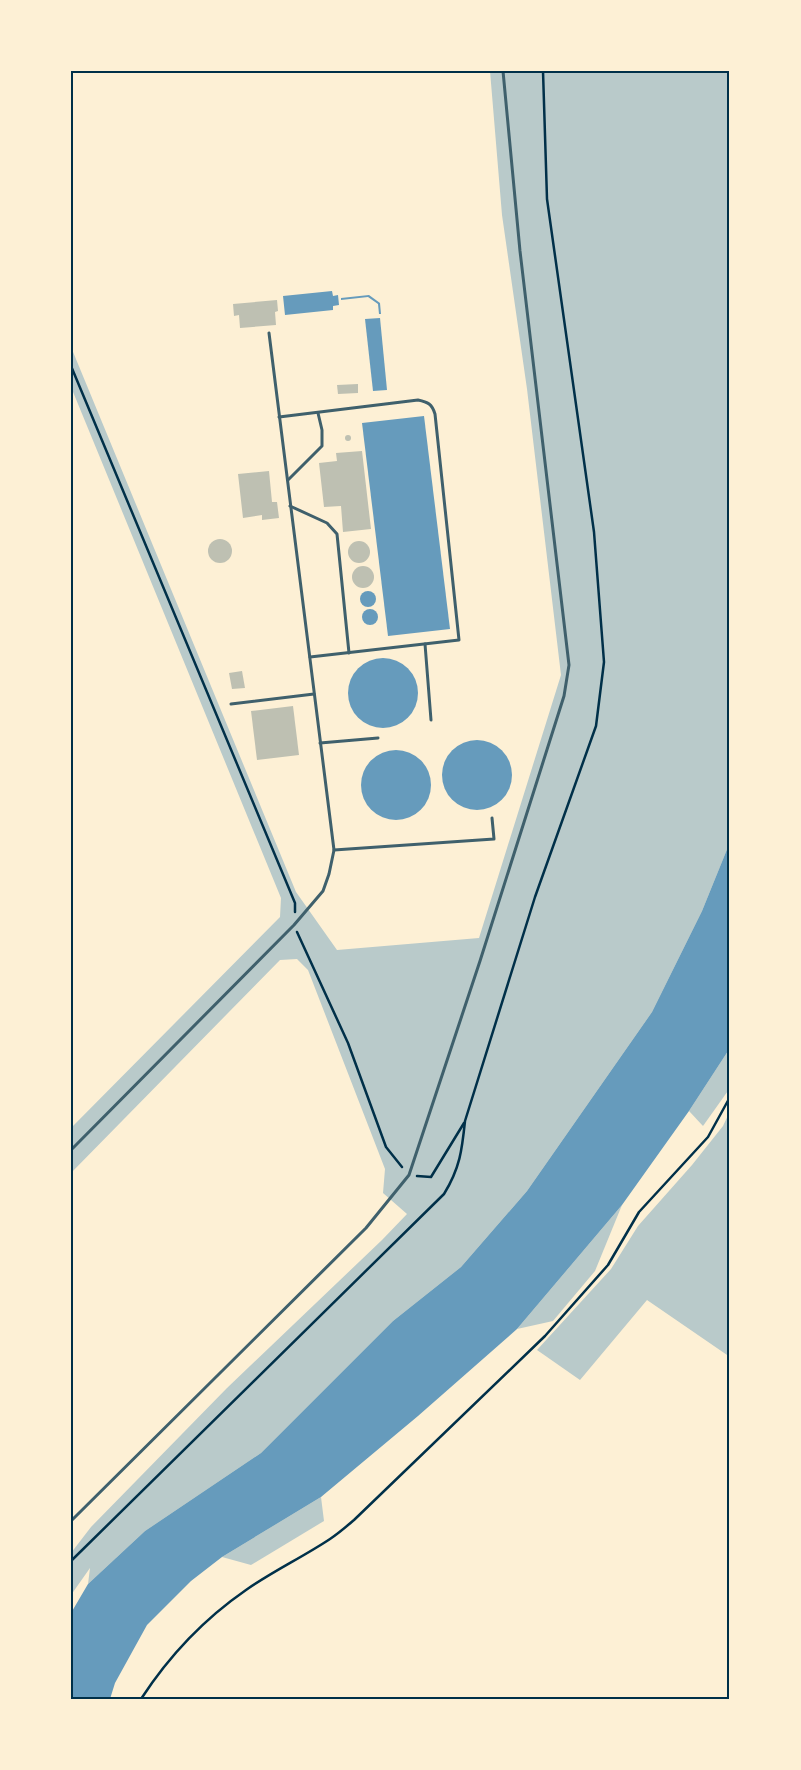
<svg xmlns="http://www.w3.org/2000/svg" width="801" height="1770" viewBox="0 0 801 1770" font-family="'DejaVu Sans',sans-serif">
<rect width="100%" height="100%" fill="#fdf0d5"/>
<g fill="#b9caca">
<polygon points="490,71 730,71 730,842 702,911 652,1012 527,1191 461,1267 393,1321 261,1453 145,1531 88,1584 90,1568 71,1595 71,1553 91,1527 227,1388 382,1240 407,1214 383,1193 385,1169 308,970 297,959 280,960 71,1173 71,1128 280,917 281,898 71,387 71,347 296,892 337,950 479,938 561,675 527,389 502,215"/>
<polygon points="730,1048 730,1088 703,1126 689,1111"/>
<polygon points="730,1111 730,1357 647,1300 580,1380 537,1350 611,1269 638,1226 692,1165 723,1126"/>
<polygon points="622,1205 595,1271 553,1321 517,1329"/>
<polygon points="321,1497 324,1521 251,1565 222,1557"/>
</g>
<g fill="#669bbc">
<polygon points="332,291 333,296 338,295 339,305 333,306 333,310 285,315 283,296"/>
<polygon points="369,295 380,303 381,314 379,314 378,304 368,297 341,300 341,298"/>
<polygon points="380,318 387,390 373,391 365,319"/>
<polygon points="424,416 450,629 388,636 362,423"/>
<circle cx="368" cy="599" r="8"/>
<circle cx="370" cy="617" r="8"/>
<circle cx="383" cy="693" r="35"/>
<circle cx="477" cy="775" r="35"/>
<circle cx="396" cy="785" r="35"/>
<polygon points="730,842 730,1048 689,1111 622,1205 517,1329 418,1416 321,1497 222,1557 191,1581 147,1625 115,1683 110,1699 71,1699 71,1613 88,1584 145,1531 261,1453 393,1321 461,1267 527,1191 652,1012 702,911"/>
</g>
<g fill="#bec0b2">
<polygon points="277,300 278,311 275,312 276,325 240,328 239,315 234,316 233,304"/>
<polygon points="358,384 358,393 338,394 337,385"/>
<circle cx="348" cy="438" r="3"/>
<polygon points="362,451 371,529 343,532 341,506 324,507 319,463 337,461 336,453"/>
<polygon points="269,471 272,502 277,502 279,518 262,520 262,515 243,518 238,474"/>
<circle cx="220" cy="551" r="12"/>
<circle cx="359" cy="552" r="11"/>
<circle cx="363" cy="577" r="11"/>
<polygon points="242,671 245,688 232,689 229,673"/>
<polygon points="293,706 299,755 257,760 251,711"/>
</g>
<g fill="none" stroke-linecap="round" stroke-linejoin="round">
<g stroke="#003049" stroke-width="2.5">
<polyline points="71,366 295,903 295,912"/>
<polyline points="297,932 348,1043 386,1147 402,1167"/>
<polyline points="417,1176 431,1177 464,1123"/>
<path d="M71,1561L444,1194C460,1168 462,1150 465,1121L535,897L596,726L604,662L594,532L547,199L543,71"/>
<path d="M141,1699C169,1656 204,1619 246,1590C273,1571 303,1557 330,1539C339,1533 347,1526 354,1520L545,1336L608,1265L639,1212L708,1137L730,1097"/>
</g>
<g stroke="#3f606c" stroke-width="3">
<path d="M279,417L418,400C428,402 432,404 435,414L459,640L310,657"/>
<polyline points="288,480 322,446 322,430 318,413"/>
<polyline points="290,506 327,523 337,534 349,653"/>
<polyline points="425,644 431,720"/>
<polyline points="231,704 314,694"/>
<polyline points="320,743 378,738"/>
<polyline points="334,850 494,839 492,818"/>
<polyline points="71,1150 294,925 323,891 329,874 334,850 269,333"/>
<polyline points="71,1521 366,1228 409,1175 480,961 564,696 569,665 520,251 503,71"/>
</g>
</g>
<rect width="801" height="1770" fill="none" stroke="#fdf0d5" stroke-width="145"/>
<rect x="72" y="72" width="656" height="1626" fill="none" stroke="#003049" stroke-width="2"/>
</svg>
